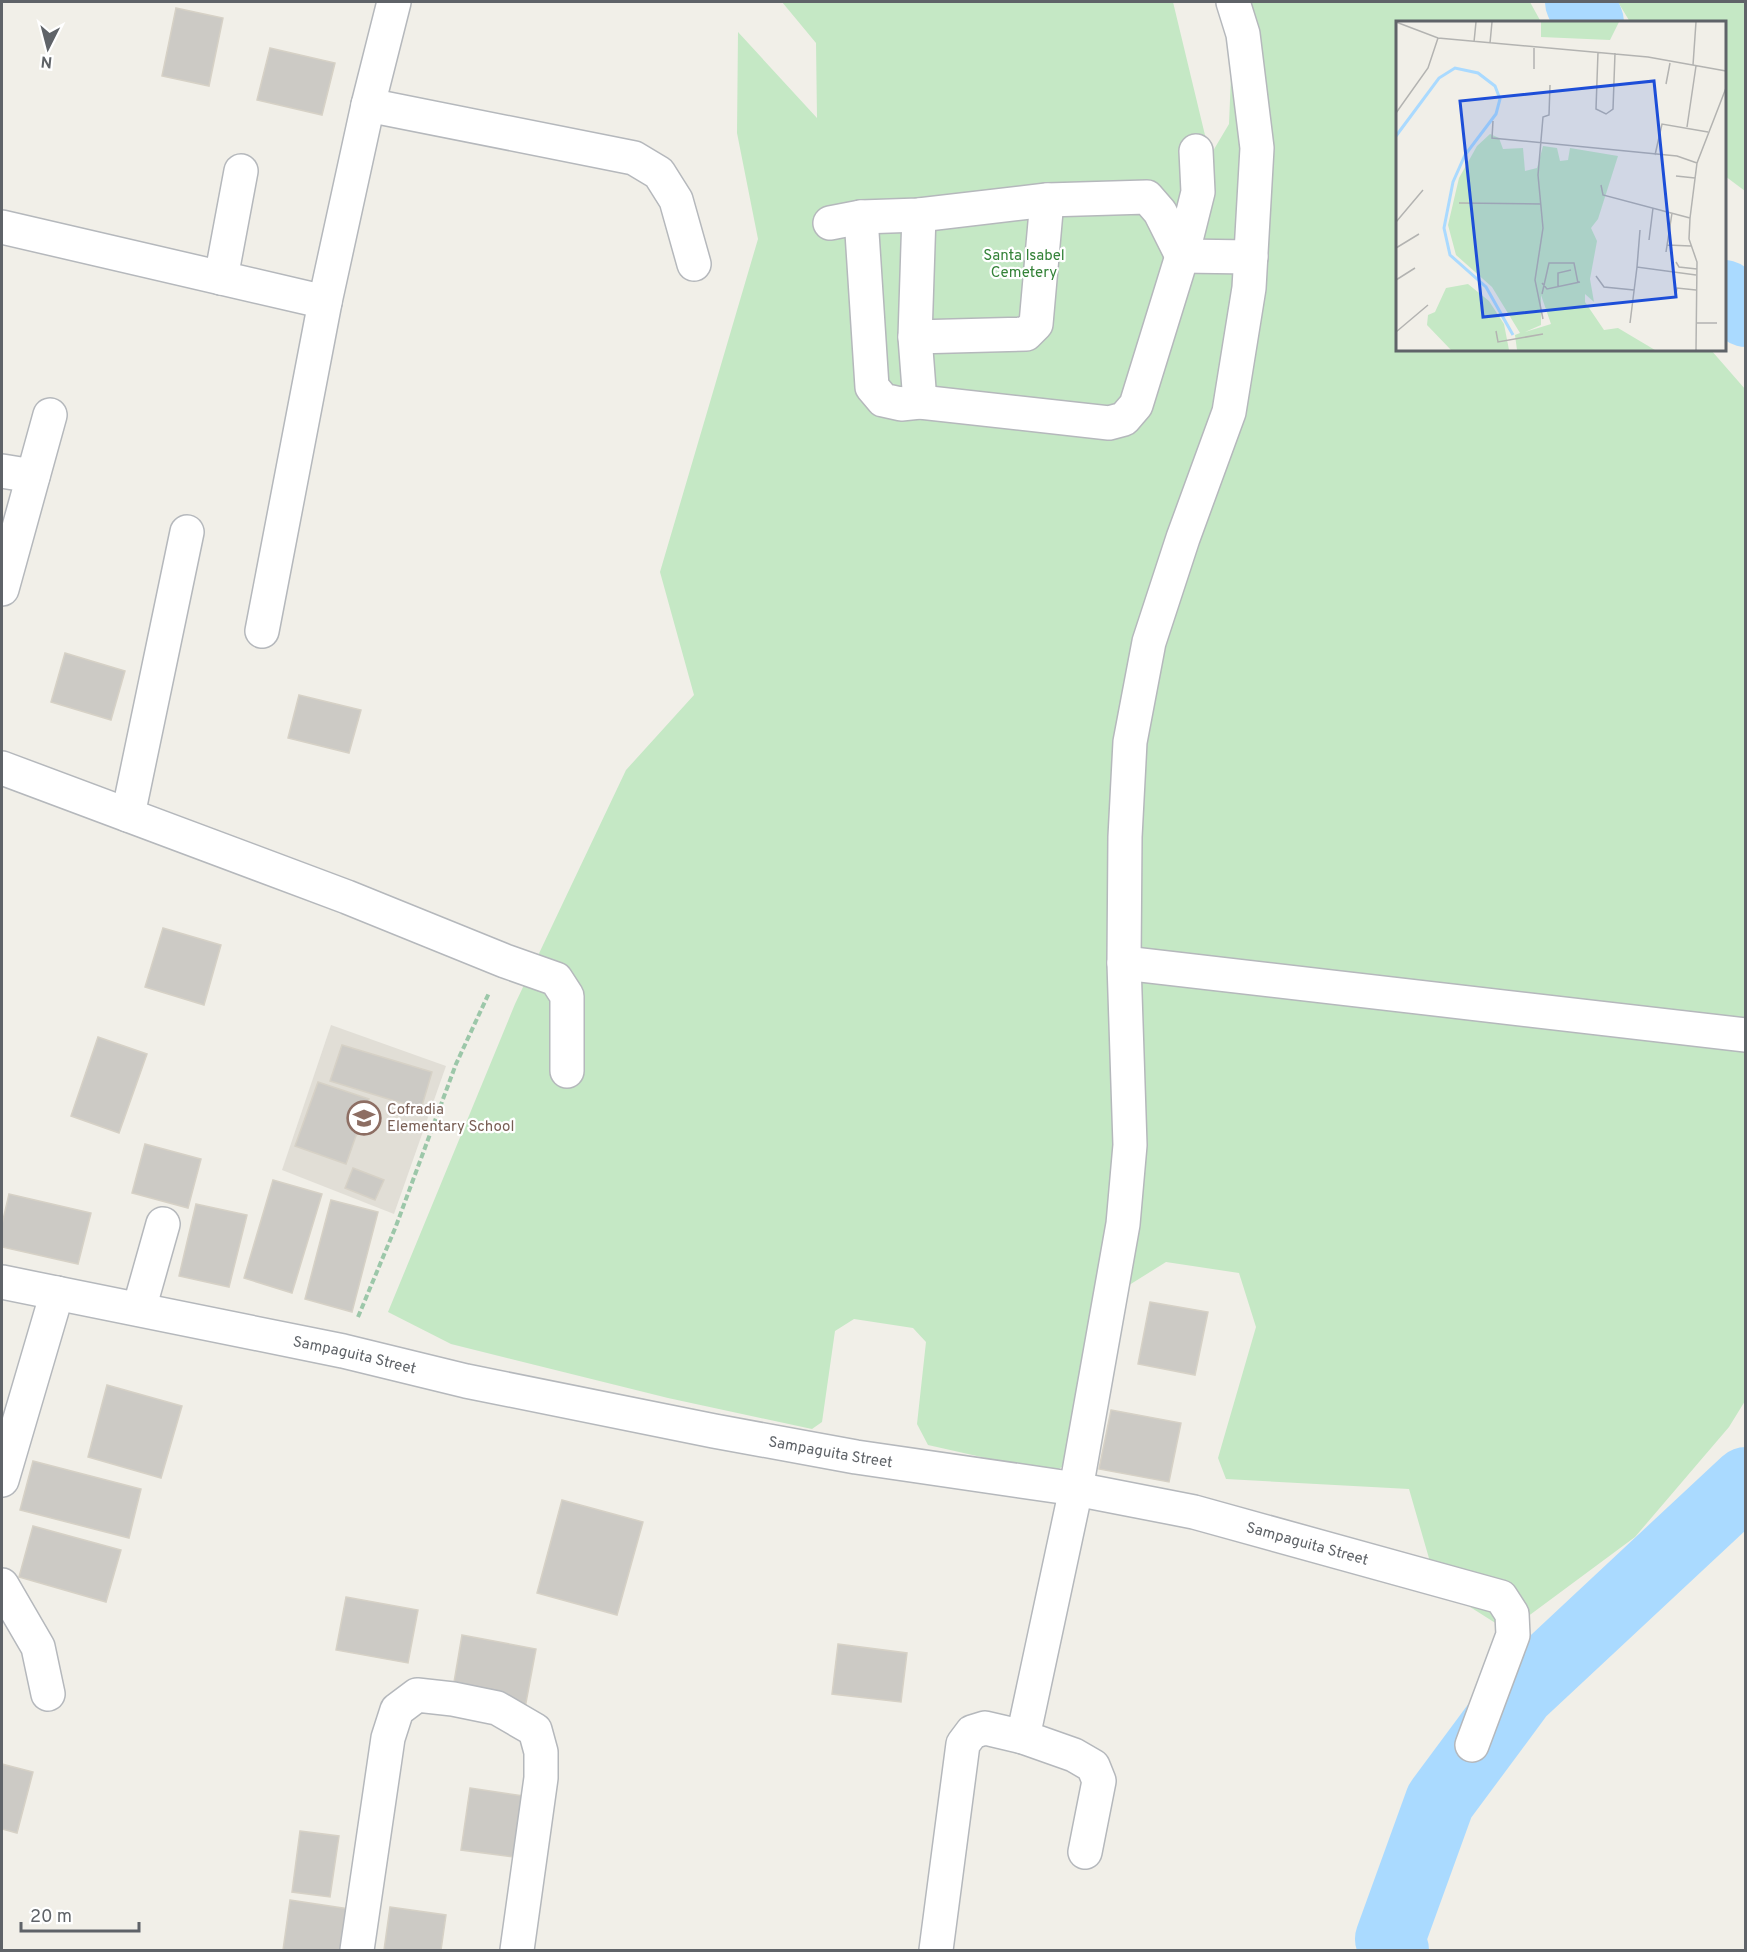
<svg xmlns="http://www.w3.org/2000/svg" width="1747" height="1952" viewBox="0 0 1747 1952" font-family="Overpass,sans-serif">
<rect width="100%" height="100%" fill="#f1efe8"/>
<polygon fill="#e1ded6" points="331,1025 446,1066 394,1214 282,1170"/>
<g fill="#c5e8c5">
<polygon points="782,2 1173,2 1210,156 1229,124 1234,2 1530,2 1541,22 1398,22 1398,350 1711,350 1745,389 1745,1401 1729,1427 1635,1537 1508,1631 1437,1586 1409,1489 1226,1479 1218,1458 1256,1327 1239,1273 1166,1262 1126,1287 1079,1455 1053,1473 928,1445 917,1424 926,1342 913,1328 854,1319 835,1331 822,1422 812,1429 668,1398 451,1344 388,1312 515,1004 626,770 694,695 660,572 758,239 737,133 738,32 817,118 816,43"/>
<polygon points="1618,2 1745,2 1745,191 1725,176 1724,22 1630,22"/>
</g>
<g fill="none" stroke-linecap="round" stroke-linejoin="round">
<g stroke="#aadaff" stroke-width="70">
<polyline points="1580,2 1589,22"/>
<polyline points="1724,295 1746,312"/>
<polyline points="1394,1950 1390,1939 1440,1801 1520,1693 1746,1482"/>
</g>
</g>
<g fill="#cccac5" stroke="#d6d1c6" stroke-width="1.5">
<polygon points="176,8 223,18 209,86 162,76"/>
<polygon points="270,48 335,63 322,115 257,100"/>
<polygon points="65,653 125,671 111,720 51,702"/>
<polygon points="299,695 361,710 349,753 288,738"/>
<polygon points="163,928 221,945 204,1005 145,987"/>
<polygon points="98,1037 147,1054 119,1133 71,1116"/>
<polygon points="342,1045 432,1072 421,1109 330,1081"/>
<polygon points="318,1082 369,1099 346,1164 295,1146"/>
<polygon points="145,1144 201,1159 188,1208 132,1193"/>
<polygon points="353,1168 384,1180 375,1200 345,1188"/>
<polygon points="273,1180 322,1194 292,1293 244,1278"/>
<polygon points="9,1194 91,1213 78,1264 2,1247 2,1224"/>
<polygon points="331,1200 378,1212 352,1312 305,1299"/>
<polygon points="196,1204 247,1215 229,1287 179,1276"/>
<polygon points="1150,1302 1208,1312 1195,1375 1138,1364"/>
<polygon points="107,1385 182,1406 161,1478 88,1457"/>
<polygon points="1111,1410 1181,1423 1169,1482 1099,1469"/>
<polygon points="33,1461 141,1489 129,1538 20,1510"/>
<polygon points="562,1500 643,1522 617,1615 537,1593"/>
<polygon points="33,1526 121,1550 106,1602 19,1577"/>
<polygon points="346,1597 418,1610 408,1663 336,1650"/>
<polygon points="462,1635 536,1649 525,1708 452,1694"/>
<polygon points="838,1644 907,1653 901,1702 832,1694"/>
<polygon points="2,1764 33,1772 17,1833 2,1829"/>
<polygon points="470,1788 523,1796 514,1857 461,1850"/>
<polygon points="300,1831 339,1836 330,1897 292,1892"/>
<polygon points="290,1900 349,1909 343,1950 283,1950"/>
<polygon points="390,1907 446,1915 441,1950 384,1950"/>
</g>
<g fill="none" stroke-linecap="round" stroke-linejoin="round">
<g stroke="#b5b8bc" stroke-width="36">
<g id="minor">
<polyline points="368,105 634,158 659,173 676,200 694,264"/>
<polyline points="919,215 915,337 920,402"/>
<polyline points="861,217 872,387 883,400 901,404 920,402 1109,423 1124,419 1136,405 1182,256 1198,192 1196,151"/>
<polyline points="830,223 861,217 919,215 1047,200 1147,197 1160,212 1182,256 1251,257"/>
<polyline points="2,227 325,302 368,105 394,2"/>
<polyline points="221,278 241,171"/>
<polyline points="915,337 1026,334 1036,324 1047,200"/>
<polyline points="2,471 33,476"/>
<polyline points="2,589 50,415"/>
<polyline points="262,631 325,302"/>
<polyline points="2,768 347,897 505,961 556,979 567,996 567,1071"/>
<polyline points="128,815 187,532"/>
<polyline points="1124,963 1746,1035"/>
<path id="s1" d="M2,1282L343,1351L466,1381L714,1431L856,1457L1076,1489L1194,1512L1501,1597L1512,1614L1513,1635L1472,1745"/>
<polyline points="139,1309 163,1224"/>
<polyline points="2,1480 57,1293"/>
<polyline points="2,1585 38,1647 48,1694"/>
<polyline points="1023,1737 1074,1755 1093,1766 1099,1781 1085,1852"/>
<polyline points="357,1950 388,1738 397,1710 417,1695 453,1699 497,1708 535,1730 541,1752 541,1778 517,1950"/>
<polyline points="936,1950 963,1744 972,1732 985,1728 1023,1737 1076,1489 1123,1224 1130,1145 1124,963 1125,837 1130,742 1149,642 1183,538 1229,412 1249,288 1257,148 1243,34 1233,2"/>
</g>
</g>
<polyline stroke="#9cc7a9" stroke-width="4" stroke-dasharray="6 3" stroke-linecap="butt" points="358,1317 396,1226 456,1064 489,993"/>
<use href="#minor" stroke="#fff" stroke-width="33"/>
</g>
<defs>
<g id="school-ring" transform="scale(1.725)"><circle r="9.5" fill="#fff" stroke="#8d6e63" stroke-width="1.5"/><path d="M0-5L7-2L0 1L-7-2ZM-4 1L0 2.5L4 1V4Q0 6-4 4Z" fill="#8d6e63"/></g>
</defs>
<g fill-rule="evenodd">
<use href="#school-ring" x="364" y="1118"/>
</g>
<g text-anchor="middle" stroke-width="4.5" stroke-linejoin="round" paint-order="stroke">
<g font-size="15" fill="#348238" stroke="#fff">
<text x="1024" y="260">Santa Isabel<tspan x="1024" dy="17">Cemetery</tspan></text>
</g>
<g font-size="15" fill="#785e54" stroke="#fff" text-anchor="start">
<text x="387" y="1114">Cofradia<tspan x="387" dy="17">Elementary School</tspan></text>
</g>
<g font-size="15" fill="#5f6368" stroke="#fff">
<text dy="5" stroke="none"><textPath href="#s1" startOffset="360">Sampaguita Street</textPath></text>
<text dy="5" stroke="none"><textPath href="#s1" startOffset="846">Sampaguita Street</textPath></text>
<text dy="5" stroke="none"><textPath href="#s1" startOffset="1332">Sampaguita Street</textPath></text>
</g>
</g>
<g transform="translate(1396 21)">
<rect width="330" height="330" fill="#f1efe8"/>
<path d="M145,1H223L214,19L145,16ZM94,113L103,117L107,128L127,127L129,150L141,147L147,125L161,127L164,140L172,139L174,127L222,135L202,198L195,207L201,220L194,258L198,281L189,273V281L208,309L222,307L259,329H121L119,314L124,312L96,266L60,234L52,204L63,157L81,125ZM145,274L155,303L129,311L145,304ZM72,263L93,280L108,303L113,329H55L31,304L32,294L39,291L50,267Z" fill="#c5e8c5" fill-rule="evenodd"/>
<path fill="none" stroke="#aadaff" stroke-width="3" d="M0,115L43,57L59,47L82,52L99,65L104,78L100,93L69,134L57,161L48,207L54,234L90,266L117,314"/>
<path fill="none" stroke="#b3b3b1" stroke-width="1.5" d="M0,1L42,17L252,36L330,50M78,21L80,1M94,22L96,1M202,31L200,88L210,93L217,88L219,32M297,44L300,1M138,48V27M270,63L274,42M0,92L32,47L42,17M97,100L96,117L281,135L301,142M291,106L300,45M259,134L266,103L312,111M280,155L299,157M205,164L207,174L294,197M63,182L145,183M0,201L27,169M253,219L257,187M271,224L295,225M0,227L23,213M270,231L276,192M280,241L283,246L301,248M241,246L244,209M200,255L208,266L238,269M0,259L19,247M146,262L151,268L184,261M162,266V252L175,249M146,273L153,242H178L182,262M280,273L281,267L300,269M147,298L139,259L147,207L142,154L147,96L153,94L154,64M234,302L241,246L300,254M300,302H321M100,310L102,321L147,313M0,311L32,284M300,329L301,241L293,218L294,197L301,142L330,67"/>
<path fill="#1d4ed8" fill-opacity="0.15" stroke="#1d4ed8" stroke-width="3" d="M258,60L280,276L87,296L64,80Z"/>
<rect width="330" height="330" fill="none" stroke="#5f6368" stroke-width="3"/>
</g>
<rect width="1747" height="1952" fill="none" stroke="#5f6368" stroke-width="6"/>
<g transform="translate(48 48) rotate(186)" stroke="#ffffff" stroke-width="4.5" paint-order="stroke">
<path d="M0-4.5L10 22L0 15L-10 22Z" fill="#5f6368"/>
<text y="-9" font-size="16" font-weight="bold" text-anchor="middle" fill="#5f6368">N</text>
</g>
<path d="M21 1922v9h118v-9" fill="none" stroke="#5f6368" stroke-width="3"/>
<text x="30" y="1922" font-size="18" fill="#5f6368" stroke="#ffffff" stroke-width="4.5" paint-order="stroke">20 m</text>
</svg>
